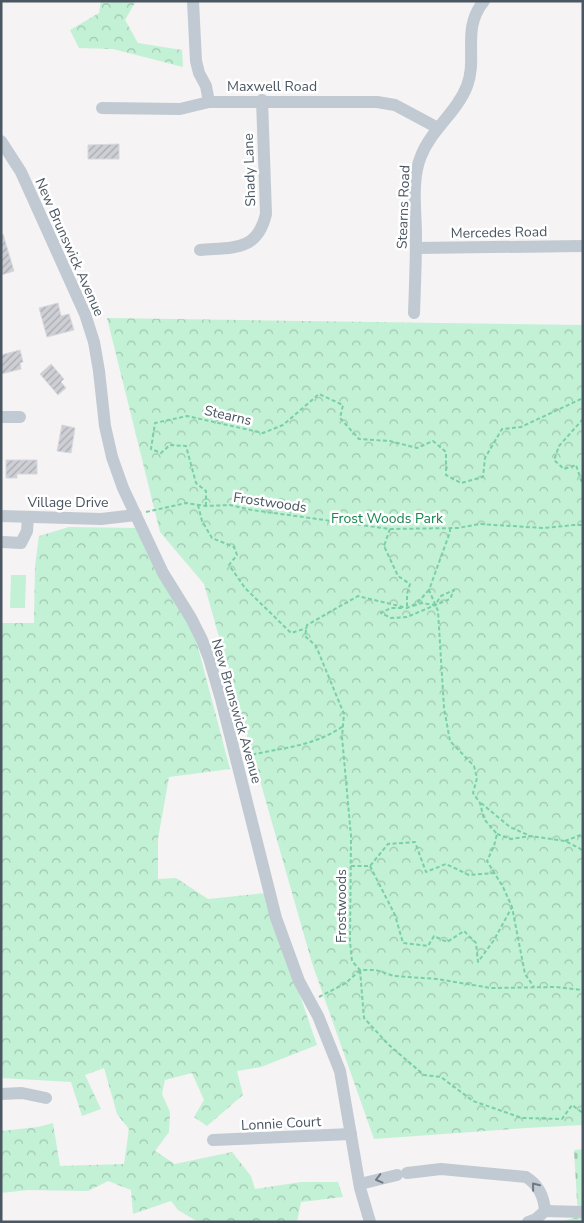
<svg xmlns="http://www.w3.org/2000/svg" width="584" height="1223" viewBox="0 0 584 1223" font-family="'Nunito Sans',sans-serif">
<defs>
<pattern id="forest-crowns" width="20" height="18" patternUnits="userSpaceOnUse" patternTransform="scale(1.25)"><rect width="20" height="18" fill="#c3f1d5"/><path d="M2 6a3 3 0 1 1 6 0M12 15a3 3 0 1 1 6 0" fill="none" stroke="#a0c6b0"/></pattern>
<pattern id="cemetery-stones" width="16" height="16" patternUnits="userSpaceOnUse" patternTransform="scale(1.25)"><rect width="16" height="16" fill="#c3f1d5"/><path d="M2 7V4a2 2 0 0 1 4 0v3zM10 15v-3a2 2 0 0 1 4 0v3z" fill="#a0c6b0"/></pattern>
<pattern id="building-hatch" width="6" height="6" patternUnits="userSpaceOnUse" patternTransform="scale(1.25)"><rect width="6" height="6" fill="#cdcfd5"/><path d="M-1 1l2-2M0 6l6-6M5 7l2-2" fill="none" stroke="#a8abb0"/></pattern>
</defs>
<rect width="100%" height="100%" fill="#f5f3f3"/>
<polygon fill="#c3f1d5" points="11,575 26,575 25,608 10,608"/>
<g fill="url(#forest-crowns)">
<polygon points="101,1 136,1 125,20 138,43 182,50 183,67 113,49 79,48 70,30 99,13"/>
<polygon points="107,318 583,325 583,1125 526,1128 374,1139 312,963 204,584 160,532"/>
<polygon points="69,527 138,528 195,636 230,769 169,777 158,839 158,879 176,878 208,899 265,893 317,1045 261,1067 237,1071 243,1095 207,1126 194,1117 204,1100 192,1073 165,1080 162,1094 170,1112 169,1132 155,1151 175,1164 232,1152 251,1176 255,1189 301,1182 338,1182 343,1197 301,1202 297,1222 198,1222 178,1210 171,1201 133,1214 131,1190 108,1181 88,1191 28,1190 1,1193 1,1131 38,1127 53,1123 60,1166 124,1164 129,1129 117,1114 104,1068 85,1075 101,1109 82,1116 71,1082 1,1078 1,623 34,623 35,566 39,536"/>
</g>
<polygon fill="url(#cemetery-stones)" points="583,1149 583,1222 559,1222 578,1217 574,1150"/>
<g fill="url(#building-hatch)" stroke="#d7d9de">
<polygon points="119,144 119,159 88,159 88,145"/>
<polygon points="3,234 14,271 1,275 1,235"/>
<polygon points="58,303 61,316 69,314 74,330 47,337 39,308"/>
<polygon points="20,350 23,362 20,363 21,369 1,374 1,355"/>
<polygon points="51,364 64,379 61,382 66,388 58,395 40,374"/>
<polygon points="62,425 75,428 71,453 57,451"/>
<polygon points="6,460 37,460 37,474 17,474 17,478 6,478"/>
</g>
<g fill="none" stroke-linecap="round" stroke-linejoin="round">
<g stroke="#7ad0a6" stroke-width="2" stroke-dasharray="4 2.5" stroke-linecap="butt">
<polyline points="583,419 559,446 554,460 564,469 576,465 583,486"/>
<polyline points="198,505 202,521 212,538 234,547 237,555 229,565 245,588 291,633 307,628"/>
<polyline points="206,506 206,491 196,483 186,446 170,445 161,453 151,449 155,423 187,416 263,433 283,425 319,394 343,405 340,418 359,439 390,441 417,448 433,441 446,452 446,475 461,483 483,477 485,458 502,429 521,427 583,398"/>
<polyline points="146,512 186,503 206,506 230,505 252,510 390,529 458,528 479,524 544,528 574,525 583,525"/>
<polyline points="450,528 450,532 429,590 438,611 444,708 450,741 474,766 477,778 473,793 480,803 484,819 497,834 494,846 487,861 503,887 512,907 525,974 534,987"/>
<polyline points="390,529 384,546 398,576 410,584 407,594 407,608"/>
<polyline points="429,590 417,603 407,608 358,596 307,625 305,636 316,646 344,714 342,737 351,836 350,942 352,961 360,970 376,970 394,976 437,979 491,988 556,987 583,990"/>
<polyline points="413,606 421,603 435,605"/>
<polyline points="402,608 391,608 381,613 391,618 407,617 450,599 454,590 441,596 435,605"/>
<path d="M246,756C279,748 314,747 343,726"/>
<polyline points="481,803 510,827 528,835"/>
<polyline points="497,834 511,839 530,836 565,841 579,848 583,851"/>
<polyline points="565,841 583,834"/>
<polyline points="351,866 370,866 388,844 415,842 426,872 446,864 469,875 494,873"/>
<polyline points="370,866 395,915 403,943 428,946 434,936 447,942 464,931 476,943 478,962 494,940 512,907"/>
<polyline points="360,970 364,1018 389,1045 424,1075 441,1077 473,1101 522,1118 562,1119 572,1105 583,1113"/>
<polyline points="319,997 346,983 360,970"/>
</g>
<g stroke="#c1cad2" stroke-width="12">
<polyline points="193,1 196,61 199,73 206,86 209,102"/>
<polyline points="102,108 180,109 209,102 377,102 395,105 438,128"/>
<polyline points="1,141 21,172 85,314 94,342 99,371 105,426 112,457 123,488 163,573 191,618 202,640 209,658 221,699 276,918 299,981 318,1016 340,1071 360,1188 370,1222"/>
<polyline points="416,248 583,246"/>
<path d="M200,250C233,247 257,252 266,214L262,100"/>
<path d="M414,313C415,287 416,261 416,236C416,211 411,180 421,156C431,130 457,112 467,86C478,57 461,29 484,1"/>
<polyline points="1,417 20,417"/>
<polyline points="1,516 101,519 136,515"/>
<polyline points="3,542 21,543 27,531 28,517"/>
<polyline points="1,1094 22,1093 46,1098"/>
<polyline points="213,1140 351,1134"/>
<path d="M407,1173L441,1169L526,1177C539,1185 544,1197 545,1211L536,1219L528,1222"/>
<polyline points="360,1184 397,1175"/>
<polyline points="545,1211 583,1212"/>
</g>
</g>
<defs><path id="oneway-chevron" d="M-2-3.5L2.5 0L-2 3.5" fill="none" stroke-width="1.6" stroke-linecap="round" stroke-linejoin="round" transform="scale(1.25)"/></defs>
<g stroke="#6e7983">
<use href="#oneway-chevron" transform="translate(379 1179) rotate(166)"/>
<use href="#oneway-chevron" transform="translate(535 1186) rotate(-129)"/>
</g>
<g text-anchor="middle" stroke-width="5" stroke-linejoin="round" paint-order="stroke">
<g font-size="14" fill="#4a5661" stroke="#fff">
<text x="272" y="91">Maxwell Road</text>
<text transform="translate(249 170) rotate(-92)" y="5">Shady Lane</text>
<text transform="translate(403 207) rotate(-88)" y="5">Stearns Road</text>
<text transform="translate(499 232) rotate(-1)" y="5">Mercedes Road</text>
<text transform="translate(70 247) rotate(66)" y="5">New Brunswick Avenue</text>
<text transform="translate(228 415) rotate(13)" y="5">Stearns</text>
<text x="68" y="507">Village Drive</text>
<text transform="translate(270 502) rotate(8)" y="5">Frostwoods</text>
<text transform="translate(237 711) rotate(74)" y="5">New Brunswick Avenue</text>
<text transform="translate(341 906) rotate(-90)" y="5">Frostwoods</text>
<text transform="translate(281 1123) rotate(-3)" y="5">Lonnie Court</text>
</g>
<g font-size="14" fill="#17864f" stroke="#fff">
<text x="387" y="523">Frost Woods Park</text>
</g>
</g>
<rect width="584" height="1223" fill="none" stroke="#4a5661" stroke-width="5"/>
</svg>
